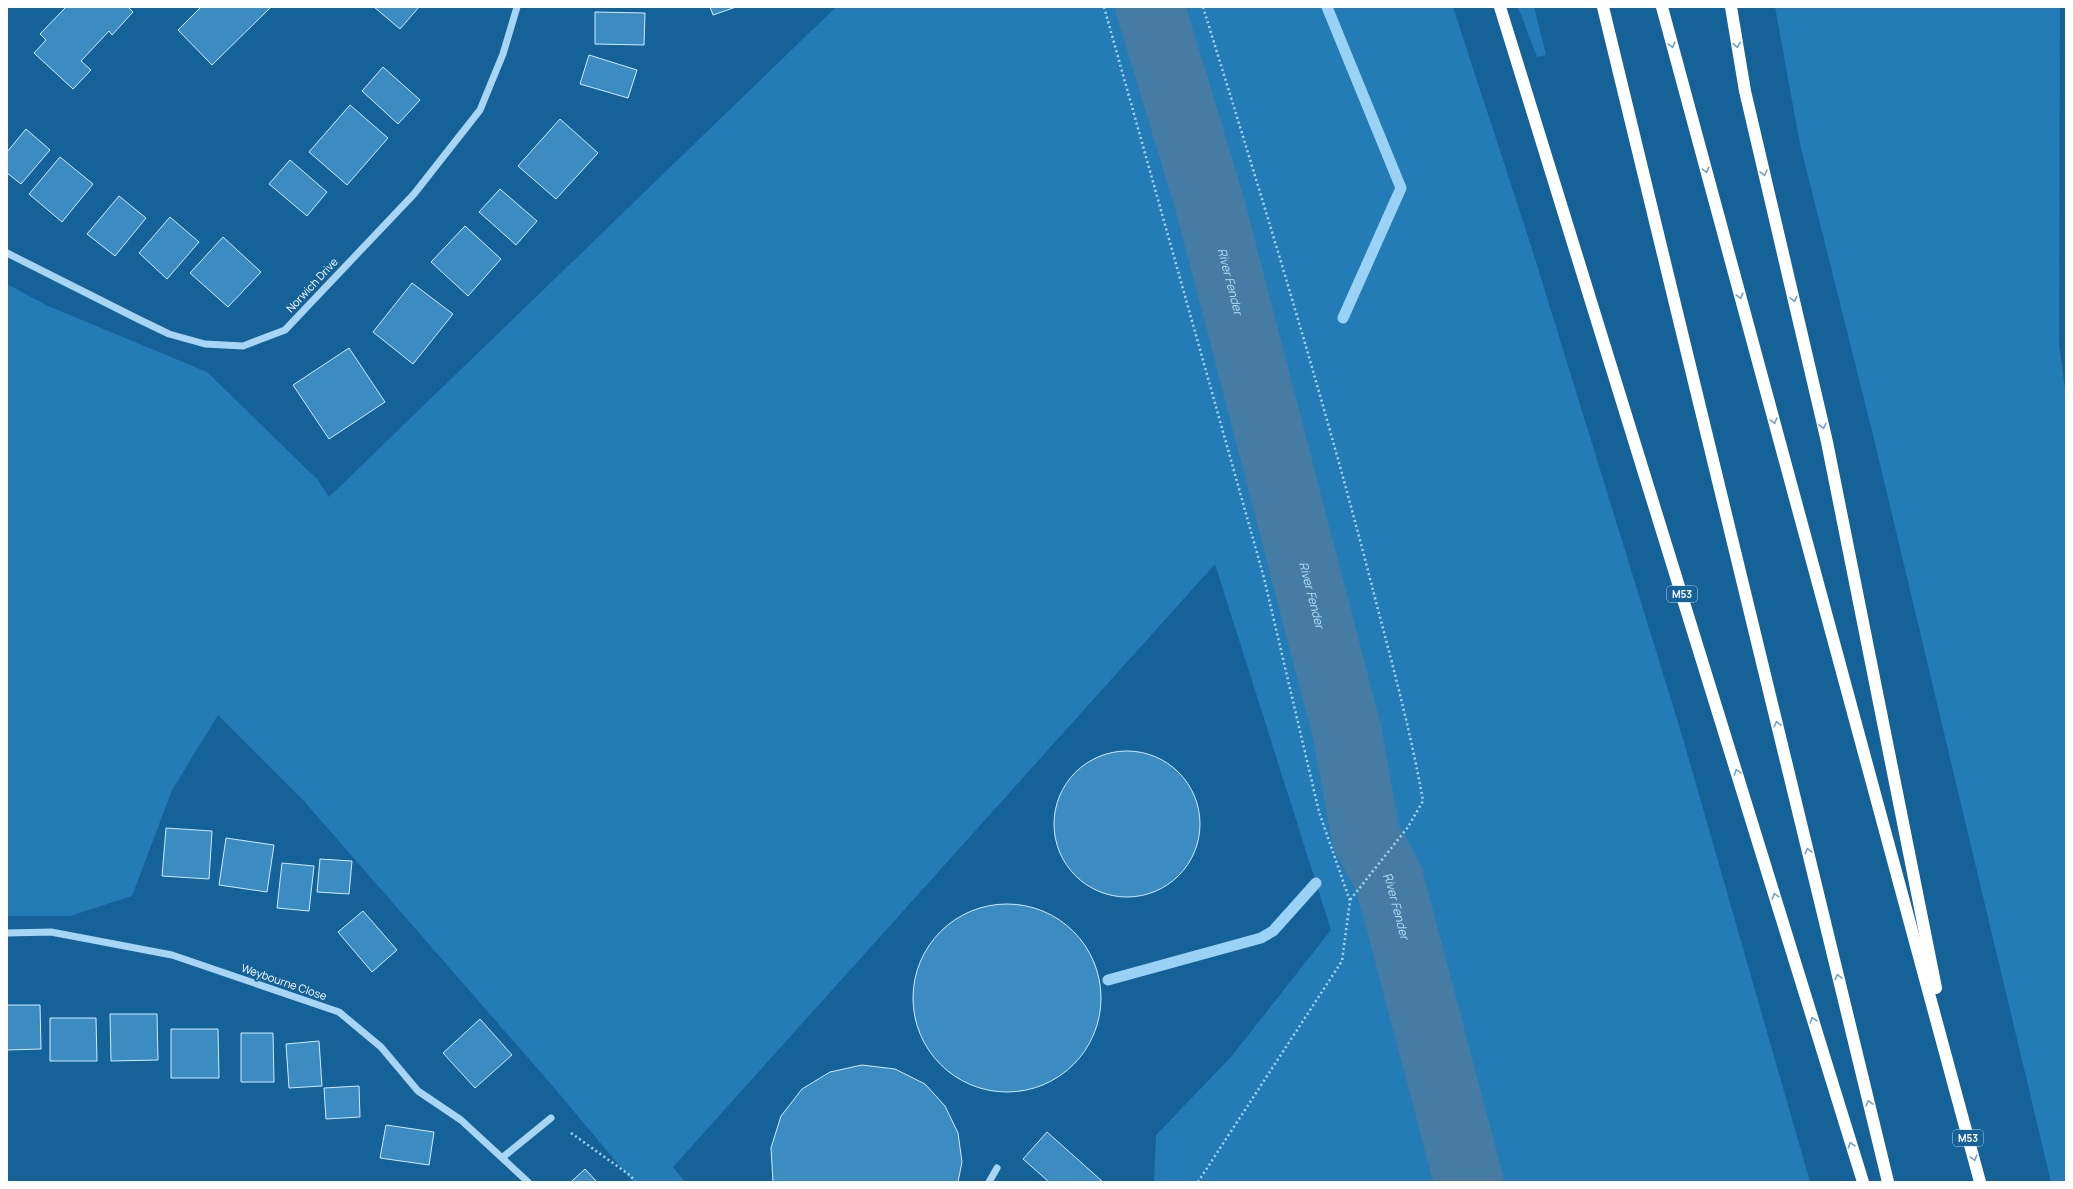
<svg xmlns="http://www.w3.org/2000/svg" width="2073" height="1189" viewBox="0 0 2073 1189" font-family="Manrope,sans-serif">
<rect width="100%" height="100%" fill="#156299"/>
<g fill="#247cb6">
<polygon points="836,7 1453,7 1532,249 1681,732 1810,1182 1154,1182 1156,1135 1231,1057 1331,930 1215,564 673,1167 685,1182 633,1182 557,1091 304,801 218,715 172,790 132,896 70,916 7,916 7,284 48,306 207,372 318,480 329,497"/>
<polygon points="1518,7 1534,7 1546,55 1537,57"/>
<polygon points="1775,7 2060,7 2059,344 2066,396 2066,1182 2051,1182 1875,443 1800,144"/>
</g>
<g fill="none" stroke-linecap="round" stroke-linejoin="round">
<g stroke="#9ad2f5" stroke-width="11">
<polyline points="1327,7 1401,188 1343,318"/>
<polyline points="1342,853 1366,837"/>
<polyline points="1108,980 1261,938 1273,931 1316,883"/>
</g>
<path stroke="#467ca3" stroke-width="69" id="s1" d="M1150,7L1209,201L1347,732L1366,837L1389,879L1469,1182"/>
</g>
<g fill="#3d8cc1" stroke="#d0ebfd">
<polygon points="66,7 128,7 133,12 112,35 109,31 81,61 91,70 73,89 34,53 46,40 40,34"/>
<polygon points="201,7 271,7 212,65 178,30"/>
<polygon points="374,7 419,7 400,29"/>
<polygon points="710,7 736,7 713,15"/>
<polygon points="595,12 645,13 644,45 595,44"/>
<polygon points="589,55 637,70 628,98 580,84"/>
<polygon points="383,67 420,100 398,124 362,91"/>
<polygon points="350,105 388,138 347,185 309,152"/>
<polygon points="560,119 598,153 556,199 518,166"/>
<polygon points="26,129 50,150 21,184 7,173 7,152"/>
<polygon points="60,157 93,184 62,222 29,194"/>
<polygon points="290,160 327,192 307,216 269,184"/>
<polygon points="500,189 537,221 516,245 479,212"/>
<polygon points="119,196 146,218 115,256 87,234"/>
<polygon points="170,217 199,242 167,279 139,253"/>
<polygon points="465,226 501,259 468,296 431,262"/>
<polygon points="223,237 261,272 228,307 190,273"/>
<polygon points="412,283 453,314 413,364 373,332"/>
<polygon points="349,348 385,402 329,439 293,385"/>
<circle cx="1127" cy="824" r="73"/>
<polygon points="166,828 212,831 209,879 162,876"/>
<polygon points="226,838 274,845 267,892 219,885"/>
<polygon points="320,859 352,861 349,894 317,892"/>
<polygon points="282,863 314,866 309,911 277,908"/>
<circle cx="1007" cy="998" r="94"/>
<polygon points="363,911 397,950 372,972 338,932"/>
<polygon points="7,1005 40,1005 41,1049 7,1050"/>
<polygon points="110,1014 157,1014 158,1060 111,1061"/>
<polygon points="50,1018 96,1018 97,1061 50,1061"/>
<polygon points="480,1019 512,1055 475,1088 443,1053"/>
<polygon points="171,1029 218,1029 219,1078 171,1078"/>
<polygon points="241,1033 273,1033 274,1082 241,1082"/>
<polygon points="319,1041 322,1086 289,1088 286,1044"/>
<polygon points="862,1065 895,1069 925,1084 945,1106 958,1133 962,1162 958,1182 773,1182 771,1148 781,1116 802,1089 830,1072"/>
<polygon points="359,1086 360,1117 326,1119 324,1088"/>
<polygon points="386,1125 434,1132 429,1165 380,1158"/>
<polygon points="1047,1132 1103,1182 1049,1182 1023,1159"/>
<polygon points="585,1169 597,1182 571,1182"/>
</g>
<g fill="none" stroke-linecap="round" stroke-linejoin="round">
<g stroke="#a8d5f3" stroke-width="2.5" stroke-dasharray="2 3" stroke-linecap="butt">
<polyline points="1104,7 1264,578 1319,812 1350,901 1342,961 1198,1182"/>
<path d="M1203,7C1260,191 1317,376 1366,563C1386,642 1409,721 1423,801L1408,827L1350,900"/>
<polyline points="571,1133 631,1176 635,1182"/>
</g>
<g stroke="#a8d5f3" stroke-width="7">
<polyline points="7,253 138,319 169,334 205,344 243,346 285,330 414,194 480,110 503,54 517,7"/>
<polyline points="7,933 51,932 172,955 339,1012 381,1047 418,1091 461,1120 528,1182"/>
<polyline points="503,1157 551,1118"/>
<polyline points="989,1182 997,1168"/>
</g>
<g stroke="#fff" stroke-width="12">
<polyline points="1500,7 1863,1182"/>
<polyline points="1603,7 1888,1182"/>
<polyline points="1662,7 1980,1182"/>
<polyline points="1731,7 1745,91 1827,442 1936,988"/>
</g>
</g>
<defs><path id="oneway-chevron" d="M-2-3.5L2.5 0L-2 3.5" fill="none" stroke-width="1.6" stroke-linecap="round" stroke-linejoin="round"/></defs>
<g stroke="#73a1c2">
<use href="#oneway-chevron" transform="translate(1672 45) rotate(75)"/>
<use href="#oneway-chevron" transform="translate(1737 45) rotate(81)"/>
<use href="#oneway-chevron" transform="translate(1706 170) rotate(75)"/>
<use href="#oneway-chevron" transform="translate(1764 173) rotate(77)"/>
<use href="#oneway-chevron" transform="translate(1740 296) rotate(75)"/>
<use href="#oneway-chevron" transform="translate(1794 299) rotate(77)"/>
<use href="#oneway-chevron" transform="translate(1774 421) rotate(75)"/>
<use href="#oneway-chevron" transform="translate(1823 426) rotate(77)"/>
<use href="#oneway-chevron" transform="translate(1777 724) rotate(-104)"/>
<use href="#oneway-chevron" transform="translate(1737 772) rotate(-107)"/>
<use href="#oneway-chevron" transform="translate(1808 851) rotate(-104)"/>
<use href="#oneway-chevron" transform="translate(1775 896) rotate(-107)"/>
<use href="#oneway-chevron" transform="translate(1838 977) rotate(-104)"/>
<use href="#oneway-chevron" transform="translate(1813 1020) rotate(-107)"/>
<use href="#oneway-chevron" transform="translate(1869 1103) rotate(-104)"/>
<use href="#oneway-chevron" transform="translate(1851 1145) rotate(-107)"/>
<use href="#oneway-chevron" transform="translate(1974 1158) rotate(75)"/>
</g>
<g text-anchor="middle" stroke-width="4" stroke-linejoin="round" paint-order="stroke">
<g fill="#156299" stroke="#b9d0e0" stroke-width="1">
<rect x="1667" y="586" width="30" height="16" rx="3"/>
<rect x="1953" y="1130" width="30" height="16" rx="3"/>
</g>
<g font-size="10" font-weight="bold" fill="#fff">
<text x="1682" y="598">M53</text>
<text x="1968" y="1142">M53</text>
</g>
<g font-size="11" fill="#fff" stroke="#156299">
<text transform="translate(312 285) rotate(-47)" y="4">Norwich Drive</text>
<text transform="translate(284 982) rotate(19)" y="4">Weybourne Close</text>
</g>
<g font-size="12" font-style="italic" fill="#b5def9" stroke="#156299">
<text dy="4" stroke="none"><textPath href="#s1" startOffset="286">River Fender</textPath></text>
<text dy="4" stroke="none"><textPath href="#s1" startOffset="610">River Fender</textPath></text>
<text dy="4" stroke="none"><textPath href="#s1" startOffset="934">River Fender</textPath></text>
</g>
</g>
<rect width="2073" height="1189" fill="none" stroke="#ffffff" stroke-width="16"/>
</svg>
